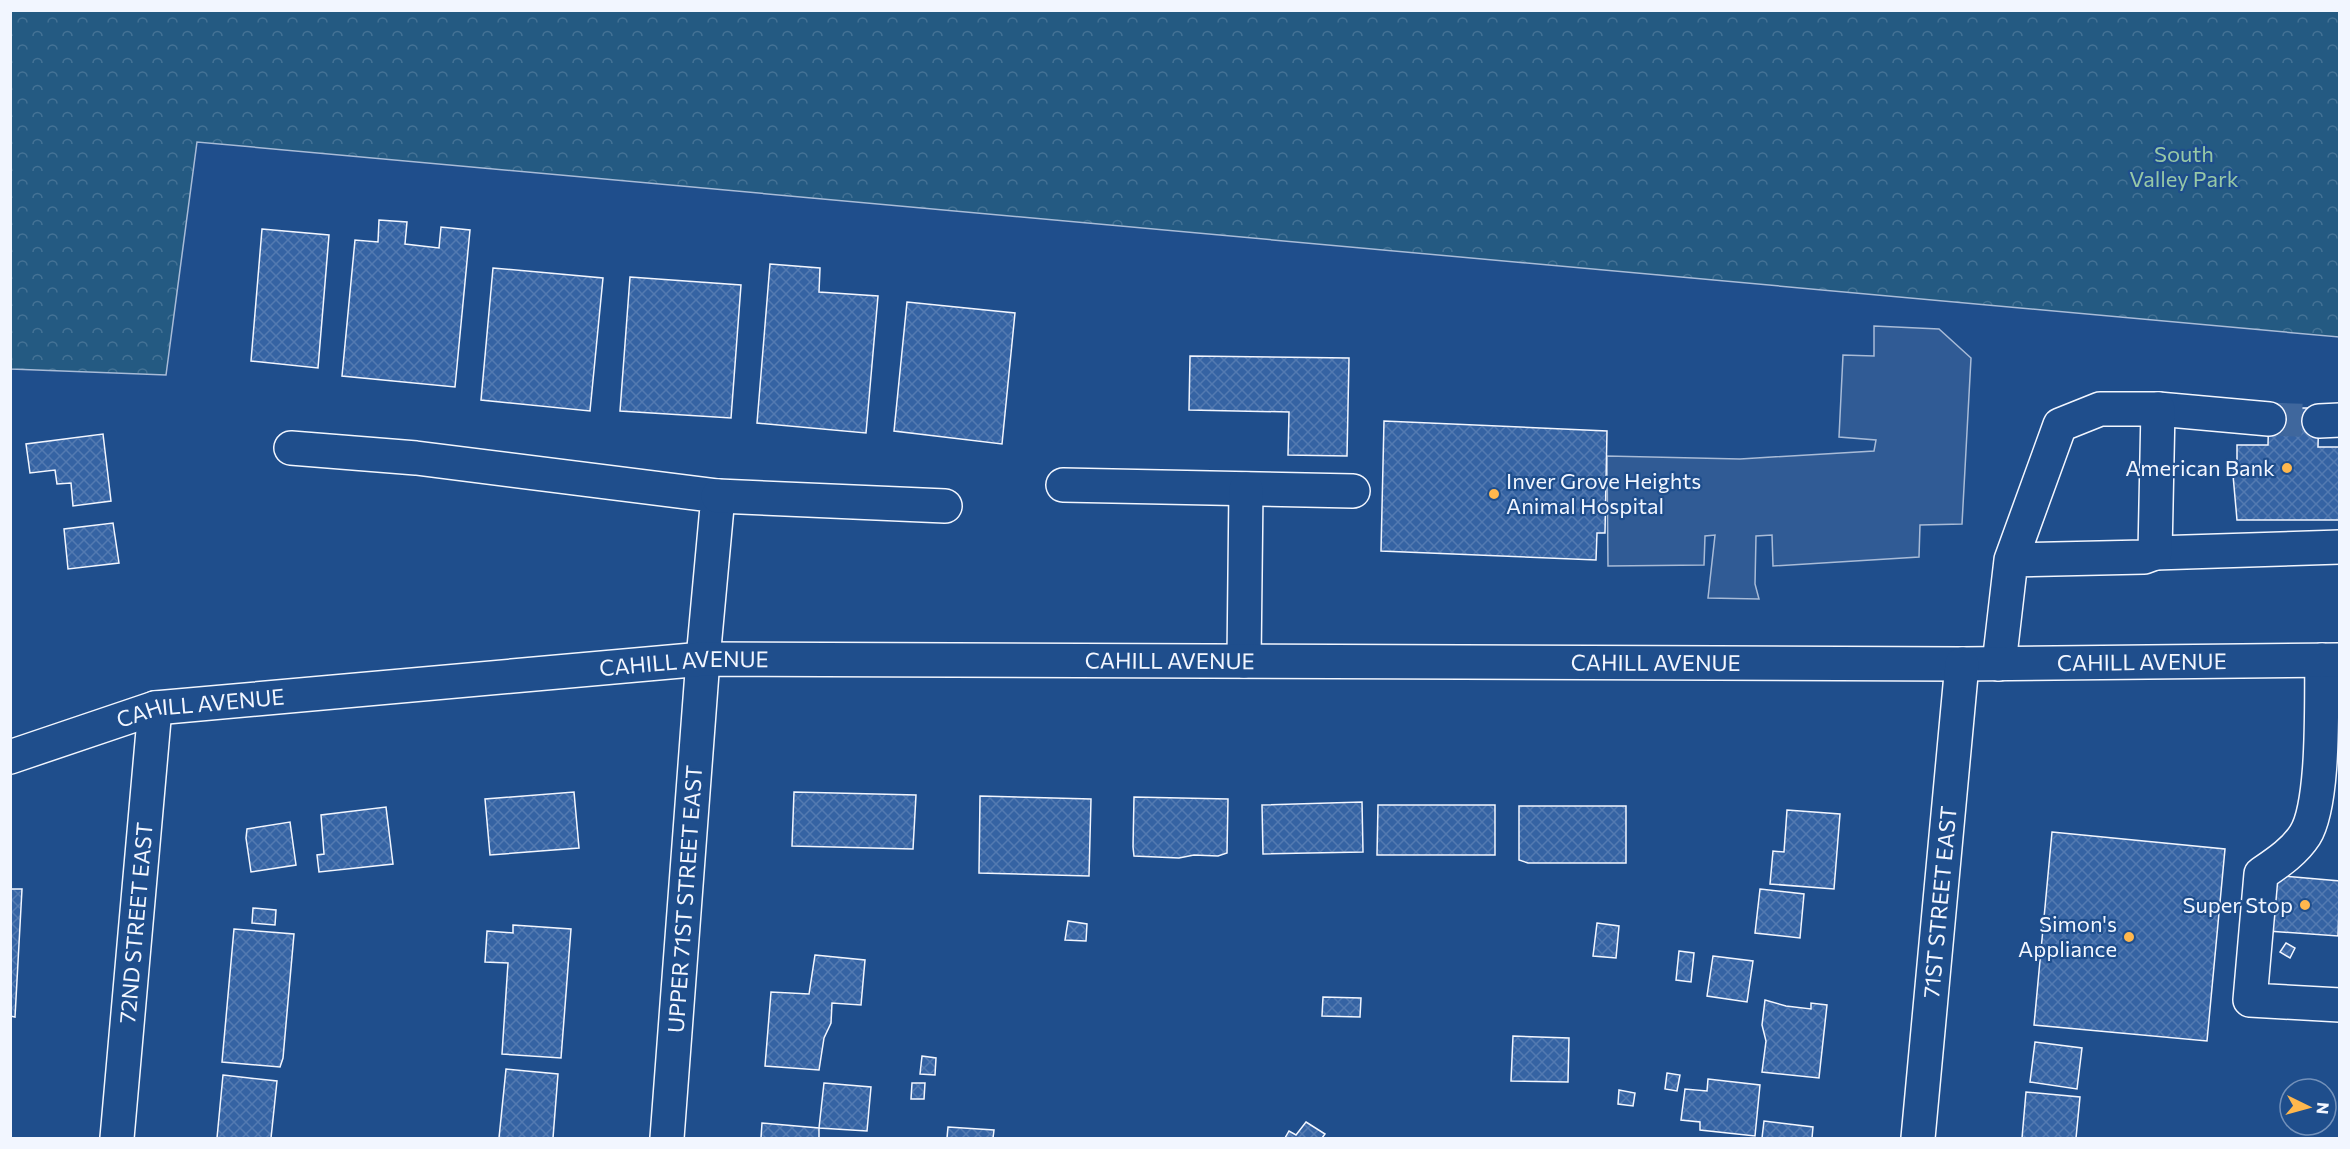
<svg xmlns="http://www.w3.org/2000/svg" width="2350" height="1149" viewBox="0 0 2350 1149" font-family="Commissioner,sans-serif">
<defs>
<pattern id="forest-crowns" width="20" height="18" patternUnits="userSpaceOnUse" patternTransform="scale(1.5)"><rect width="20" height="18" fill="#245a82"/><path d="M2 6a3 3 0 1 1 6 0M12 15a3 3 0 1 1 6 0" fill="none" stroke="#447295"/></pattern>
<pattern id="building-cross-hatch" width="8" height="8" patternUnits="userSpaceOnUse" patternTransform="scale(1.5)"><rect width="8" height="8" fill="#3563a3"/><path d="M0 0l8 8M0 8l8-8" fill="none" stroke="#537ab1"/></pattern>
</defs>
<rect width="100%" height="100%" fill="#1f4e8c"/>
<polygon fill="url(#forest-crowns)" stroke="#a8bbd7" stroke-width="1.5" points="11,10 2339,11 2339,337 197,142 166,375 11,369"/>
<polygon fill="#305b95" stroke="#a8bbd7" stroke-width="1.5" points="1874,326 1939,329 1971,358 1962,524 1920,525 1919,557 1773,566 1772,535 1756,536 1755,584 1759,599 1708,598 1715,535 1705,536 1704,565 1608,566 1607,456 1740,459 1874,451 1876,440 1839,437 1843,355 1874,356"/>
<g fill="url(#building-cross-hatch)" stroke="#f2f6ff" stroke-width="1.5">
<polygon points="379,220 407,222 405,244 439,248 441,227 470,230 455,387 342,376 355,240 378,242"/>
<polygon points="262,229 329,235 318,368 251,361"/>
<polygon points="770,264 820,268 819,292 878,296 866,433 757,423"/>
<polygon points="493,268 603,278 590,411 481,400"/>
<polygon points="630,277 741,285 731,418 620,411"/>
<polygon points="907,302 1015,313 1002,444 894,431"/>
<polygon points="1190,356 1349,358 1347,456 1288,455 1289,412 1189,410"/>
<polygon points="2269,408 2319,408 2318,447 2340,447 2340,520 2237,520 2233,475 2237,461 2237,445 2268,445"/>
<polygon points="1384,421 1607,431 1605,533 1597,533 1596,560 1381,551"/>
<polygon points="103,434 111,501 73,506 71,483 57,484 55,470 30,473 26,444"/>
<polygon points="113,523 119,563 68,569 64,529"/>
<polygon points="574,792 579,848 490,855 485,799"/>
<polygon points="794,792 916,795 913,849 792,846"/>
<polygon points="980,796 1091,799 1089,876 979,873"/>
<polygon points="1134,797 1228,799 1227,853 1218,856 1194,855 1179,858 1134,856 1133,847"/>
<polygon points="1362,802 1363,852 1263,854 1262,805"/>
<polygon points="1378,805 1495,805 1495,855 1377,855"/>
<polygon points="1519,806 1626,806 1626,863 1528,863 1519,860"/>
<polygon points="386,807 393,864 319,872 317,855 324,854 321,815"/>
<polygon points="1787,810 1840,814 1834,889 1770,884 1773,851 1784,852"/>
<polygon points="290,822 296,865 251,872 246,838 247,829"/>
<polygon points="2052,832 2225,849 2207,1041 2034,1025"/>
<polygon points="2272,875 2340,881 2338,936 2268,931"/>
<polygon points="10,889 22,889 15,1017 10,1016"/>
<polygon points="1760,889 1804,894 1800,938 1755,933"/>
<polygon points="253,908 276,910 275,925 252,923"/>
<polygon points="1068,921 1087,924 1086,941 1065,940"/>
<polygon points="1597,923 1619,926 1616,958 1593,956"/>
<polygon points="513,925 571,929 561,1058 502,1054 508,963 485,962 487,931 513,933"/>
<polygon points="234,929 294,934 283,1058 280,1067 222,1062"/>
<polygon points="2286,943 2295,948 2290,958 2280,952"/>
<polygon points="1679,951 1694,953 1691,982 1676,980"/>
<polygon points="815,955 865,960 861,1005 832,1003 831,1023 824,1038 819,1070 765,1066 771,992 809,994"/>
<polygon points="1713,956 1753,961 1747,1002 1707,996"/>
<polygon points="1323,997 1361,998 1360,1017 1322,1016"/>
<polygon points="1765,1000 1786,1006 1811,1009 1811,1003 1827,1005 1819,1078 1762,1072 1766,1041 1762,1025"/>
<polygon points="1513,1036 1569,1038 1568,1082 1511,1081"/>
<polygon points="2035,1042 2082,1048 2077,1089 2030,1082"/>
<polygon points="922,1056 936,1058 935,1075 920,1074"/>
<polygon points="506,1069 558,1074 553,1138 499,1138"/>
<polygon points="1667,1073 1680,1075 1677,1091 1665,1089"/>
<polygon points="223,1075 277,1081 271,1138 217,1138"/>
<polygon points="1708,1079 1760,1085 1755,1136 1700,1130 1700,1122 1681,1120 1685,1089 1707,1091"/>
<polygon points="824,1083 871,1087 867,1131 819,1128"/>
<polygon points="912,1083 925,1083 924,1099 911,1099"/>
<polygon points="1619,1090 1635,1093 1633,1106 1618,1104"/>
<polygon points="2026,1092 2080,1097 2076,1138 2022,1138"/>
<polygon points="1764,1121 1813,1127 1812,1138 1762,1138"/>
<polygon points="1306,1122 1325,1134 1322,1138 1285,1138 1289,1131 1296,1135"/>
<polygon points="762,1123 819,1128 819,1138 761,1138"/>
<polygon points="948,1127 994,1130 993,1138 947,1138"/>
</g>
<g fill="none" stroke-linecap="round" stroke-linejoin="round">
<polyline stroke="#3f679d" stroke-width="33" stroke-dasharray="33 16" stroke-linecap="butt" points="2269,419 2319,421"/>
<g stroke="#f2f6ff" stroke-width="36">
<g id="minor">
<polyline points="2158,409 2269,419"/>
<polyline points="2319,421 2340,420"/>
<polyline points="291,448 416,458 718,496 703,659 667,1138"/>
<polyline points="1063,485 1353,491"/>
<polyline points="718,496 945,506"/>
<polyline points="2155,553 2340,547"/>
<path d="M2322,660C2321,700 2325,803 2305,835C2294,852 2277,863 2261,874L2250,1000L2340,1005"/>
<polyline points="1244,661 1246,489"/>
<polyline points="1999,664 2011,560 2060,425 2100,409 2158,409 2155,553 2144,557 2011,560"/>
<path id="s1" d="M10,757L155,708L703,659L1962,664L2340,660"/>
<path id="s2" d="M117,1138L155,708"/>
<path id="s3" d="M1918,1138L1962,664"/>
</g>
</g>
<use href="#minor" stroke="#1f4e8c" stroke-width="33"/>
</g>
<g fill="#ffb74d" stroke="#1f4e8c" stroke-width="2">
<circle cx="2287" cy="468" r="6"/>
<circle cx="1494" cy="494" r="6"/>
<circle cx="2305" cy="905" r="6"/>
<circle cx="2129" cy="937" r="6"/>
</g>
<g text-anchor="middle" stroke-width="4.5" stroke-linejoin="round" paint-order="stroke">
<g font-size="22" fill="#97c8a6" stroke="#1f4e8c">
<text x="2184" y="162">South<tspan x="2184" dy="25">Valley Park</tspan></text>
</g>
<g font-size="22" fill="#f2f6ff" stroke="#1f4e8c" text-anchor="end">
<text x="2275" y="476">American Bank</text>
<text x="1506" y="489" text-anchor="start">Inver Grove Heights<tspan x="1506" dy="25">Animal Hospital</tspan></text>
<text x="2293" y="913">Super Stop</text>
<text x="2117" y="932">Simon's<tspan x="2117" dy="25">Appliance</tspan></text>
</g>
<g font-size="22" fill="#f2f6ff" stroke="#1f4e8c">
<text dy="8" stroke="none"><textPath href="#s1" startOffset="1170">CAHILL AVENUE</textPath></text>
<text dy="8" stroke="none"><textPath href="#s1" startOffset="2142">CAHILL AVENUE</textPath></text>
<text dy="8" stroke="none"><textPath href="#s1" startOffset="1656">CAHILL AVENUE</textPath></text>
<text dy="8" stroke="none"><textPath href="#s1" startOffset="684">CAHILL AVENUE</textPath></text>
<text dy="8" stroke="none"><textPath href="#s1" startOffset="198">CAHILL AVENUE</textPath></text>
<text transform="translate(685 899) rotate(-86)" y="8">UPPER 71ST STREET EAST</text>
<text dy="8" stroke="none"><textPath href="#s3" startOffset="237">71ST STREET EAST</textPath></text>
<text dy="8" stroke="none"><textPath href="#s2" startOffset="216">72ND STREET EAST</textPath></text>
</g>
</g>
<rect width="2350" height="1149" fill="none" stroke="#f2f6ff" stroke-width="24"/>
<g transform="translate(2308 1107) rotate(95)"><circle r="28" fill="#1f4e8c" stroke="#7391ba" stroke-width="1.5"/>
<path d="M0-4.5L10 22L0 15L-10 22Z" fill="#ffb74d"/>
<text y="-9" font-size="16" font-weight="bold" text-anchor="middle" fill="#f2f6ff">N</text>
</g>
</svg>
